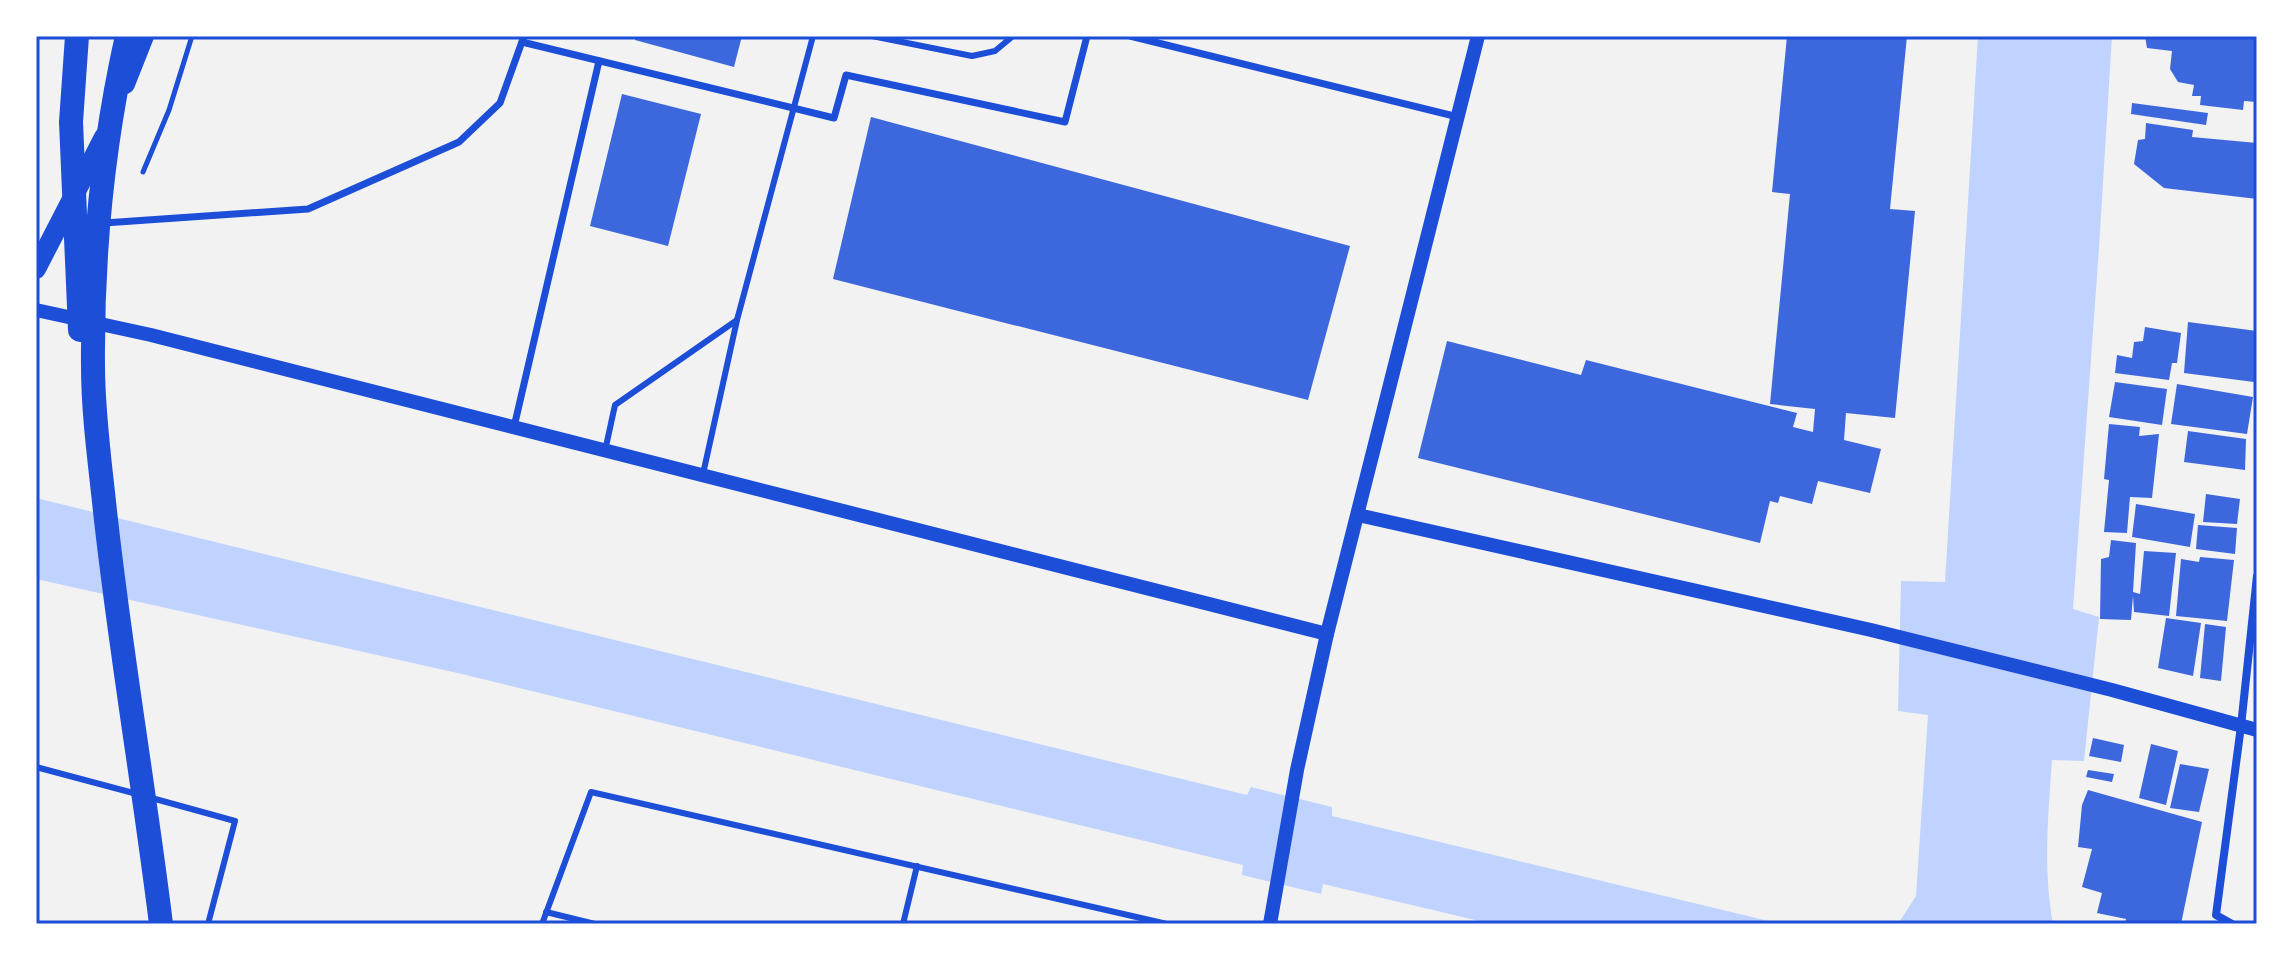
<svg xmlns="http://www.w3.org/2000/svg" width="2293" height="960" viewBox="0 0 2293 960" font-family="'Archivo Narrow',sans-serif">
<rect width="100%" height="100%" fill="#f2f2f2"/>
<g fill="#bfd3fe">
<path d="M1978,36H2112L2099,248L2073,609L2099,617L2084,761L2052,760C2048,816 2043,869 2053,924H1898L1916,896L1928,715L1898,711L1901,581L1945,582Z"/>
<polygon points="36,498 1247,795 1251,787 1332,807 1332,816 1781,924 1492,924 1323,884 1321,894 1242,875 1243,865 462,674 36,579"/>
</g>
<g fill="#3d67dc">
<polygon points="636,36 742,36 734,67 635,40"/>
<polygon points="1787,36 1907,36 1890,209 1915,211 1895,418 1846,413 1844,440 1881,449 1870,493 1818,481 1812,504 1780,496 1778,503 1770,501 1760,543 1418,458 1447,341 1581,375 1586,360 1797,413 1793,427 1813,432 1815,409 1770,404 1790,194 1772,192"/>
<polygon points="2145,36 2257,36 2257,102 2244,101 2243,110 2200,105 2201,96 2192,96 2194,85 2178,82 2170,69 2172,51 2147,48"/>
<polygon points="622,94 701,114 668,246 590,226"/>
<polygon points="2132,103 2208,113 2206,125 2131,114"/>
<polygon points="871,117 1350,246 1308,400 833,279"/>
<polygon points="2146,123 2193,130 2192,137 2257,143 2257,199 2164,188 2134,164 2138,140 2145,139"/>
<polygon points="2188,322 2257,331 2254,382 2184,373"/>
<polygon points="2145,327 2181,333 2177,363 2172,363 2169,380 2115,373 2117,355 2132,358 2134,342 2143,341"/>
<polygon points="2115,382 2167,389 2162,425 2109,417"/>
<polygon points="2177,384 2253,397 2247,434 2171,424"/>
<polygon points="2109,424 2140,427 2139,436 2159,434 2152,498 2130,497 2127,533 2104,532 2109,480 2104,479"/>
<polygon points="2188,431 2246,439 2245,470 2184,462"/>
<polygon points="2206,494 2240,499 2237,524 2203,522"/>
<polygon points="2136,504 2195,514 2190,547 2132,537"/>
<polygon points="2198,525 2237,528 2235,554 2196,549"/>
<polygon points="2111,540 2136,543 2133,592 2140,594 2144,551 2176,553 2169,616 2134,612 2133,596 2131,620 2100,619 2101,559 2109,557"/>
<polygon points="2200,557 2234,560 2227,621 2176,616 2181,559 2199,562"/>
<polygon points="2166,618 2201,623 2193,676 2158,668"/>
<polygon points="2205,624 2226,627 2221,681 2200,678"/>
<polygon points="2093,738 2124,745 2121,762 2089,756"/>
<polygon points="2151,744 2178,751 2166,805 2139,798"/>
<polygon points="2180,764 2209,769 2199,812 2170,808"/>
<polygon points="2088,770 2114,774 2112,782 2086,777"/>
<polygon points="2088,790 2202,822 2181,924 2125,924 2126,919 2097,913 2102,893 2082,887 2092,849 2078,847 2082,805"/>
</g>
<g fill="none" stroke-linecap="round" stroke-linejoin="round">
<polyline stroke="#1d4ed8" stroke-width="5" points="143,172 169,110 192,36"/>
<g stroke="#1d4ed8" stroke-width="6">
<polyline points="872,36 972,56 995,51 1013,36"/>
<polyline points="737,320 813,36"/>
<polyline points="605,451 615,405 737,320 703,474"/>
<polyline points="36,767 137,794"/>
<polyline points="148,797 235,821 208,924"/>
<polyline points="546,912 595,924"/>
<polyline points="542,924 591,792 1167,924"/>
<polyline points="903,924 917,866"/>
</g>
<g stroke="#1d4ed8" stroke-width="7">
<polyline points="1130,36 1458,117"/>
<polyline points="522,42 834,118 846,75 1065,122 1087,36"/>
<polyline points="104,223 308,209 459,142 500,103 524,36"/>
<polyline points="514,427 599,61"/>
</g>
<polyline stroke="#1d4ed8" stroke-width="8" points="2232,924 2216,915 2241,726 2257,576"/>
<g stroke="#1d4ed8" stroke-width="14">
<polyline points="36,310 151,335 1327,634"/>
<polyline points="1358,515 1871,630 2112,690 2257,730"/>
<polyline points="1270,924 1297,770 1327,634 1478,36"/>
</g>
<g stroke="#1d4ed8" stroke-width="20">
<polyline points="125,84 144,36"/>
<polyline points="36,269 104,137"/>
</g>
<g stroke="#1d4ed8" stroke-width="24">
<polyline points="77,36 71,122 80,330"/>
<path d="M127,36C103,143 92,257 93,366C93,414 100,463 105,511C120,649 144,786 161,924"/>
</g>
</g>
<rect width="2293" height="960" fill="none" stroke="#ffffff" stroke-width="76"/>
<rect x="38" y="38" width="2217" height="884" fill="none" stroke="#1d4ed8" stroke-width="3"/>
</svg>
